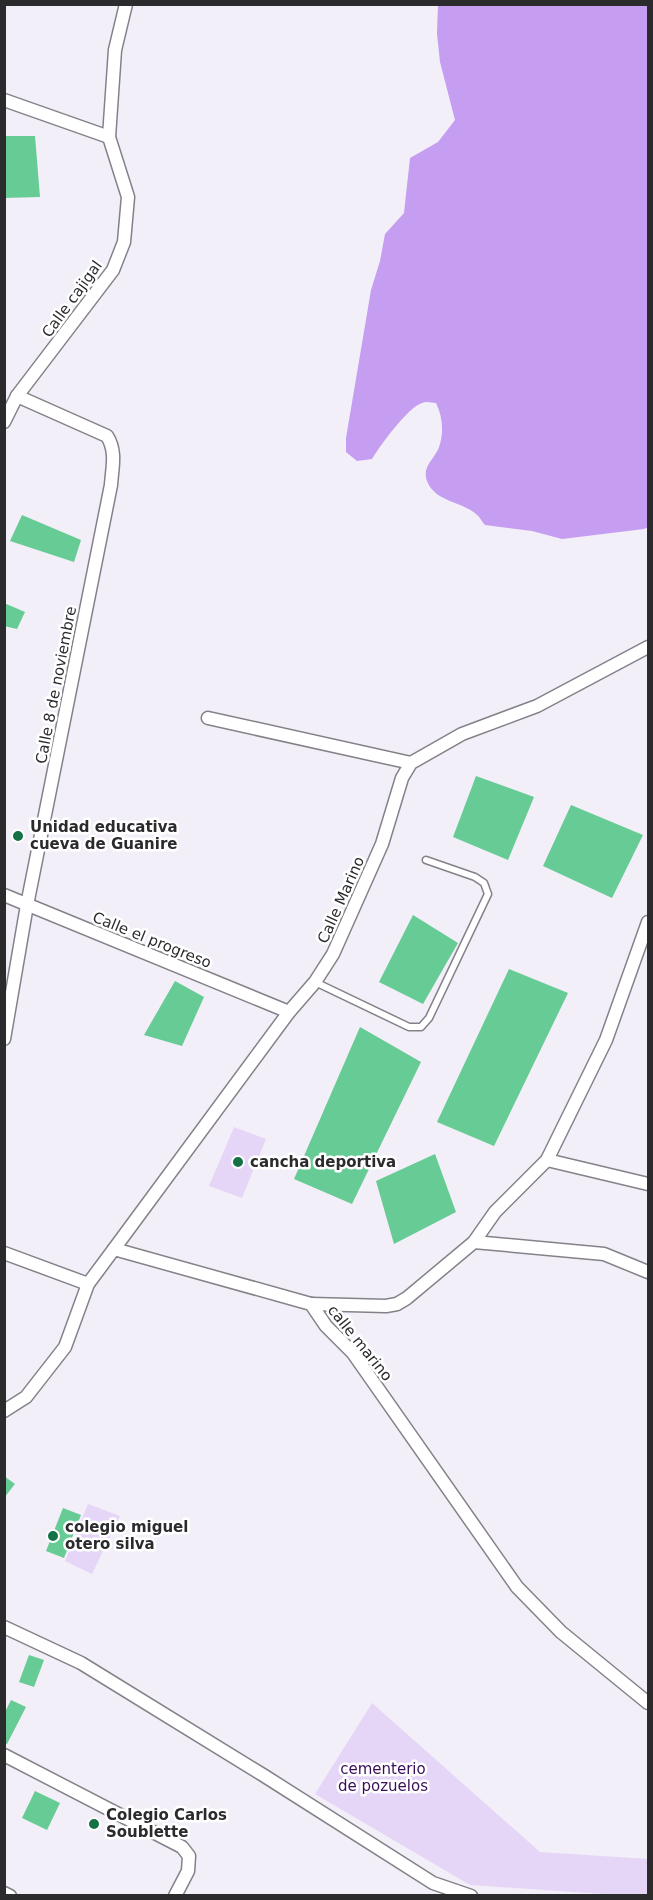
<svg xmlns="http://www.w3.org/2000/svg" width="653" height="1900" viewBox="0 0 653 1900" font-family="'DejaVu Sans',sans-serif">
<rect width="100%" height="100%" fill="#f3eff9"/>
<g fill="#e5d6f7">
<polygon points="234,1127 266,1139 242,1198 209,1186"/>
<polygon points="88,1504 120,1516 92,1574 65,1561"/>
<polygon points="372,1703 540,1852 648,1859 648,1895 617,1895 470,1885 315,1794"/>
</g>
<path fill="#c59df1" d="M438,5H648V527L644,529L562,539L532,531L485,525C482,522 480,517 476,514C461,501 435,502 427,481C421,465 437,458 440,444C444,430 442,415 436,403C432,403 426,401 422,403C408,407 380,446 372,459L357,461L346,452V438L371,290L380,261L385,234L404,213L410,158L438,142L455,120L440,62L437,34Z"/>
<g fill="#66cb94">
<polygon points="4,136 35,136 40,197 4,198"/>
<polygon points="22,515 81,540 74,562 10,541"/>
<polygon points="4,603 25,612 17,629 4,626"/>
<polygon points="476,776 534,797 508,860 453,837"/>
<polygon points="571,805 643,835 612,898 543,866"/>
<polygon points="413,915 458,943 423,1004 379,982"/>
<polygon points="509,969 568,993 494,1146 437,1122"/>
<polygon points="175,981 204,997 182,1046 144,1035"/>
<polygon points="360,1027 421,1062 352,1204 294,1179"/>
<polygon points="435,1154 456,1212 394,1244 376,1181"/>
<polygon points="4,1476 15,1484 4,1498"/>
<polygon points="63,1508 81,1515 64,1558 46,1551"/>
<polygon points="29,1655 44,1660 34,1687 19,1682"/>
<polygon points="11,1700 26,1707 7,1744 4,1743 4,1714"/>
<polygon points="35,1791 60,1803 47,1830 22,1818"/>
</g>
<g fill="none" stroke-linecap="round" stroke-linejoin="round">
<g stroke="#848189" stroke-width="9">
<polyline id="lane" points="315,982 409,1027 421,1027 429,1018 488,894 484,883 475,877 426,860"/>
</g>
<g stroke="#848189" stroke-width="15">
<g id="street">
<polyline points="4,100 109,137"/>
<polyline points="4,422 17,396 113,270 124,242 128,197 109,137 115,50 126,4"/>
<polyline points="208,718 411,763"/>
<polyline points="4,895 289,1012"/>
<path d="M4,1039L27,905L111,485C112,468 117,452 107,436L17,396"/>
<polyline points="547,1160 648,1184"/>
<polyline points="474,1242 604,1254 648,1272"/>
<polyline points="114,1249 289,1012 315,982 333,954 382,844 402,778 411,763 462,734 537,706 648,647"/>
<polyline points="4,1253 88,1284"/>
<polyline points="311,1304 386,1306 397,1304 407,1298 474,1242 495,1212 547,1160 606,1040 648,922"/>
<polyline points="4,1411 26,1397 65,1347 88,1284 114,1249 311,1304 326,1326 353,1353 517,1587 561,1632 648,1703"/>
<polyline points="4,1627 81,1663 263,1775 433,1883 471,1896"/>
<polyline points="4,1755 182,1847 189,1856 188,1871 175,1896"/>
<polyline points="4,1893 10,1896"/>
</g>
</g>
<use href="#lane" stroke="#fff" stroke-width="6"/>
<use href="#street" stroke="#fff" stroke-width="12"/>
</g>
<g fill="#157247" stroke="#fff" stroke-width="2">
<circle cx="18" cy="836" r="6"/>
<circle cx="238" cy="1162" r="6"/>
<circle cx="53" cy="1536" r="6"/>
<circle cx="94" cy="1824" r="6"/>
</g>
<g text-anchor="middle" stroke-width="5" stroke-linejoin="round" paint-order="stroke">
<g font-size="15" fill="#2b2a2d" stroke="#fff">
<text transform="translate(72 299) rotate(-54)" y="5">Calle cajigal</text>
<text transform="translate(56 685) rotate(-79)" y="5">Calle 8 de noviembre</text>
<text transform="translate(341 900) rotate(-66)" y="5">Calle Marino</text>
<text transform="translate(152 940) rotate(22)" y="5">Calle el progreso</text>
<text transform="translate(360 1343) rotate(51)" y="5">calle marino</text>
</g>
<g font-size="15" font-weight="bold" fill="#2b2a2d" stroke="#fff" text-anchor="start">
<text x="30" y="832">Unidad educativa<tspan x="30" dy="17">cueva de Guanire</tspan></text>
<text x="250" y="1167">cancha deportiva</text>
<text x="65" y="1532">colegio miguel<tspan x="65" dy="17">otero silva</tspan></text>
<text x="106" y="1820">Colegio Carlos<tspan x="106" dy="17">Soublette</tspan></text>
</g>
<g font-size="15" fill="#380e58" stroke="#fff">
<text x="383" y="1774">cementerio<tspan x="383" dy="17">de pozuelos</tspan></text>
</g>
</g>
<rect width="653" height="1900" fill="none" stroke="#2b2a2d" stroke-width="12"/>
</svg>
